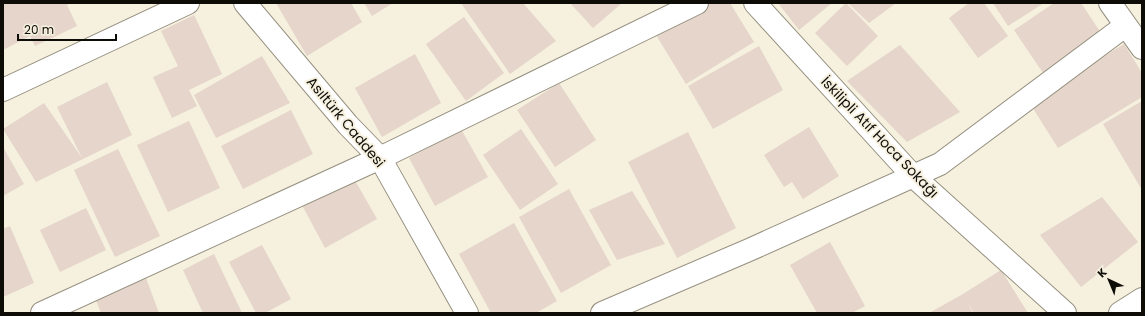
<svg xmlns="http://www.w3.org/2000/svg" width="1145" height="316" viewBox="0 0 1145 316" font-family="Poppins,sans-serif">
<rect width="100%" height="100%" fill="#f6f0df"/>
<g fill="#e5d5ca">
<polygon points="3,3 71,3 67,5 77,26 35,46 30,36 3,50"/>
<polygon points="276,3 351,3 362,22 307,56"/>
<polygon points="364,3 393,3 372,16"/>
<polygon points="461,3 523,3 556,41 510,74"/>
<polygon points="570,3 622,3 593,28"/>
<polygon points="709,3 730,3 754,42 686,84 656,35"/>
<polygon points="778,3 832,3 799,30"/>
<polygon points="846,3 878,36 847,66 815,33"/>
<polygon points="848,3 896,3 869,23"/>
<polygon points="969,3 984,3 1008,36 978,58 949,18"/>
<polygon points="993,3 1044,3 1008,26"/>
<polygon points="1054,3 1081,3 1101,33 1043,73 1014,30"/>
<polygon points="194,15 222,74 189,90 197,106 172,118 153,77 178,66 161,31"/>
<polygon points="464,17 504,73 466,101 426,44"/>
<polygon points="1124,44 1142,73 1142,97 1058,148 1029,102"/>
<polygon points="900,45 960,112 907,142 847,81"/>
<polygon points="759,46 783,90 713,129 688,86"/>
<polygon points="415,54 441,103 382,137 355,88"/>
<polygon points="262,56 290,103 216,138 194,95"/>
<polygon points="107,82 132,135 36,182 3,129 44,103 82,158 57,107"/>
<polygon points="559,83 596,140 555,167 517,110"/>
<polygon points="1142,101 1142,190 1103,124"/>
<polygon points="291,110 313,154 243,189 221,146"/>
<polygon points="189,121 220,188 168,212 137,145"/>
<polygon points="809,127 839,176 803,199 792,182 784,187 764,155"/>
<polygon points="461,129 488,177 435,206 409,158"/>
<polygon points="521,129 558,184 520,210 483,155"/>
<polygon points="688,132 736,228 677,258 628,162"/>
<polygon points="3,147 24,184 3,196"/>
<polygon points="118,149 160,236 115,257 74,170"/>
<polygon points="353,177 377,219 325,248 302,205"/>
<polygon points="569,189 611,265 561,293 519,217"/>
<polygon points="632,191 665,244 617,260 589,210"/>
<polygon points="1102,197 1138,242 1081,287 1040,235"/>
<polygon points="86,208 106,250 60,272 40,230"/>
<polygon points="514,223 557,301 536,313 491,313 459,254"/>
<polygon points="10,226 34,283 3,297 3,229"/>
<polygon points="830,242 865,306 852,313 817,313 790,265"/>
<polygon points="262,245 291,299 265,313 256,313 229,262"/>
<polygon points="214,254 242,313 203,313 183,270"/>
<polygon points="1001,270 1028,313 974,313 967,302 973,313 929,313 963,294"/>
<polygon points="146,278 159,313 101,313 95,298"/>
</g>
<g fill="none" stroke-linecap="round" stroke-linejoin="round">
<g stroke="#948f7f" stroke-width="24">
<g id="street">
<polyline points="245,3 348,125 380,158 467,313"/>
<polyline points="755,3 913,176 1065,313"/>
<polyline points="3,90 188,3"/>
<polyline points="42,313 380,158 697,3"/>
<polyline points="602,313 749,250 940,164 1125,26"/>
<polyline points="1120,313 1142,299"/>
</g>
</g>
<g stroke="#948f7f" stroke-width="24">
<polyline id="secondary" points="1110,3 1142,48"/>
</g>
<use href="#street" stroke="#fff" stroke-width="22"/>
<use href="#secondary" stroke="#fff" stroke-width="22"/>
</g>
<g text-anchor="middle" stroke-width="4" stroke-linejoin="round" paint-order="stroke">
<g font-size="14" fill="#0e0c07" stroke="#f6f0df">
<text transform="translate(346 122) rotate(50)" y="5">Asıltürk Caddesi</text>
<text transform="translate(880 137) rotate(46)" y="5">İskilipli Atıf Hoca Sokağı</text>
</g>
</g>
<rect width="1145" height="316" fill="none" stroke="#0e0c07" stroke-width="8"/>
<g transform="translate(1109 280) rotate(316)" stroke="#f6f0df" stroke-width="3" paint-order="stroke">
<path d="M0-3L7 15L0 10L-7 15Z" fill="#0e0c07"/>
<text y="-6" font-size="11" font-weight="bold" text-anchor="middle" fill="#0e0c07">K</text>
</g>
<path d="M18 34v6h98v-6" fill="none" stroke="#0e0c07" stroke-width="2"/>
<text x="24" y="34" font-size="12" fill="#0e0c07" stroke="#f6f0df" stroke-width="3" paint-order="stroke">20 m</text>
</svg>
